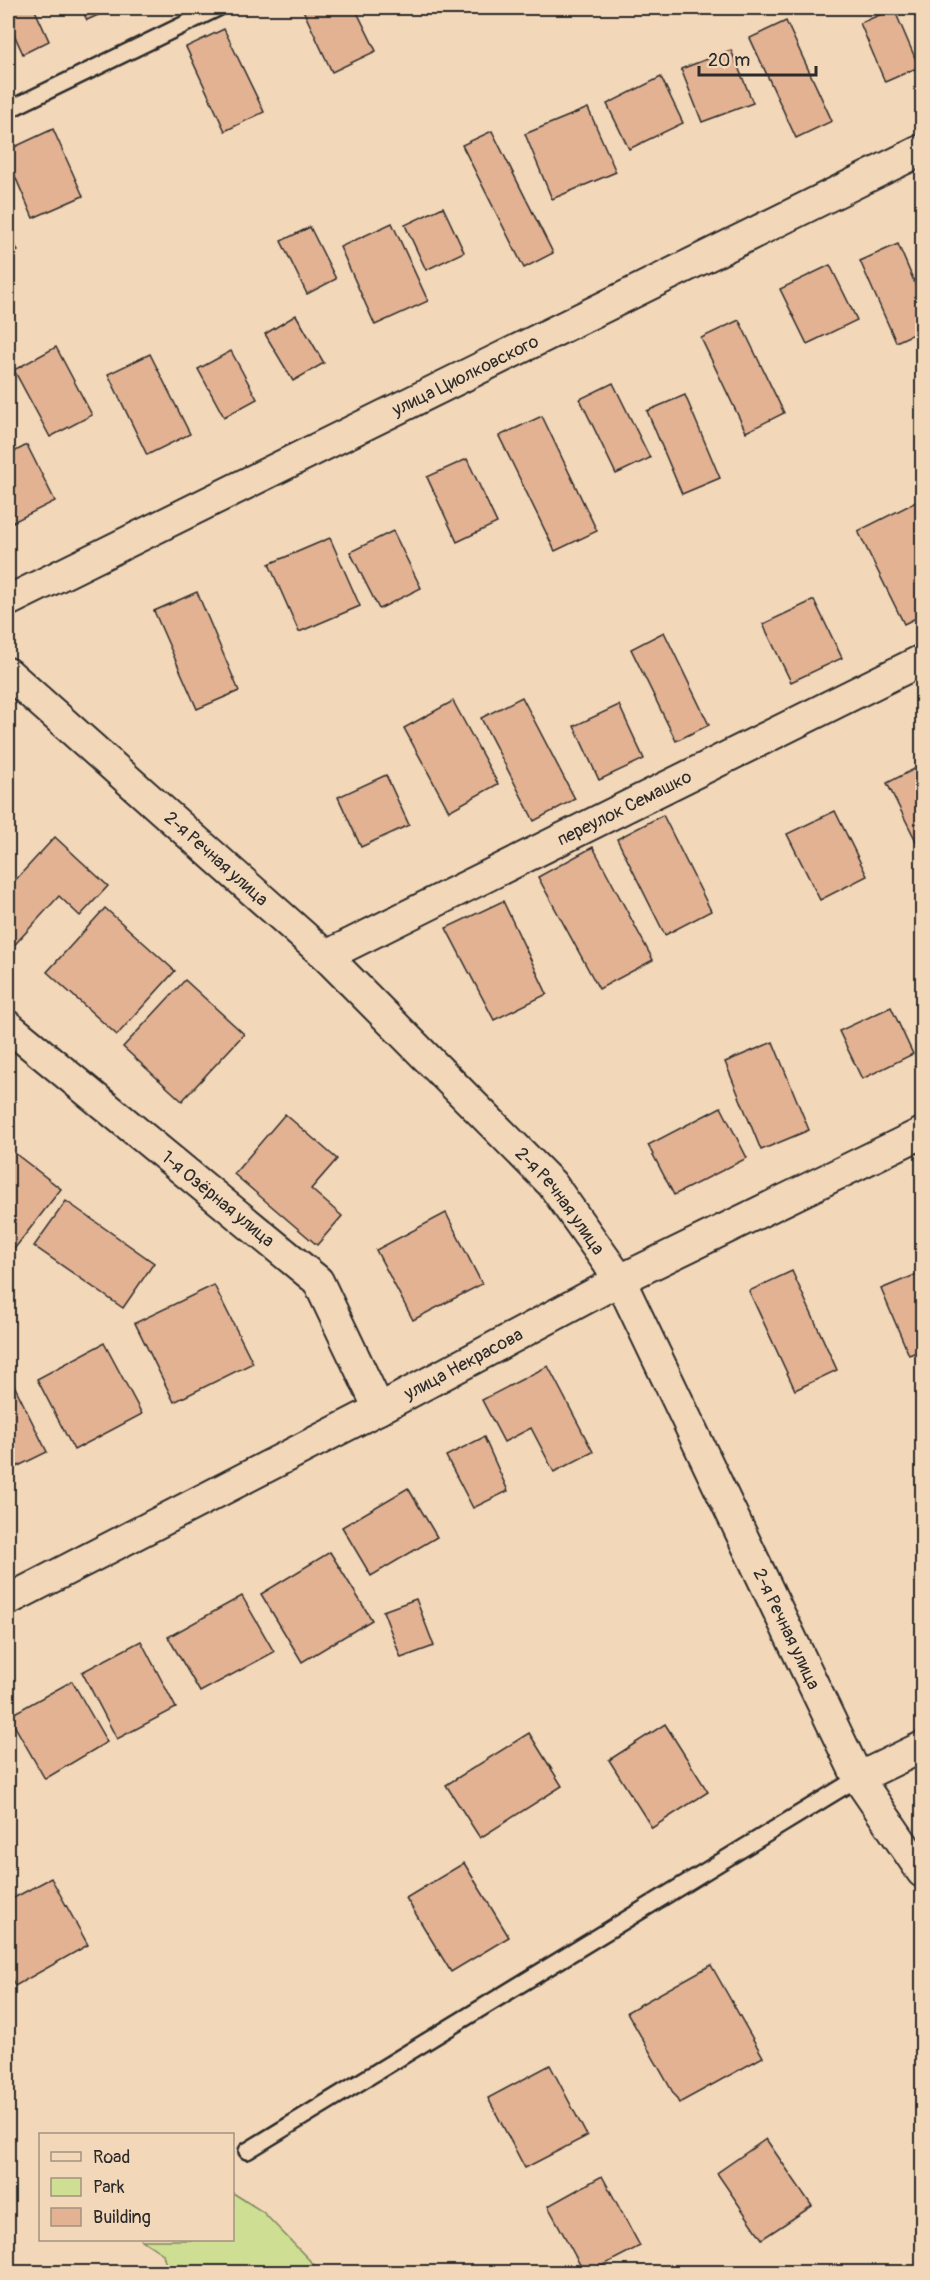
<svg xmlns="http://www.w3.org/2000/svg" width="930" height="2280" viewBox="0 0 930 2280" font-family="Pangolin,sans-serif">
<rect width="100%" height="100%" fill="#f3d7b9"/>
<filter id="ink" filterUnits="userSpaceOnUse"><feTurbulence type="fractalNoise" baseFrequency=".0167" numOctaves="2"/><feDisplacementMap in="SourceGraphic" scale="12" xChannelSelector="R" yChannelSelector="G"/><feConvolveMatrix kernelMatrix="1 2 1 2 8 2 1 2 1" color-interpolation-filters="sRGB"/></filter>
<g filter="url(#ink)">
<polygon fill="#cedf93" stroke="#7c855f" stroke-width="1.5" points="233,2193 263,2212 317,2268 319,2272 168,2272 163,2254 142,2240 232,2240"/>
<g fill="#e2b293" stroke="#2b2b2b" stroke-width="1.5">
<polygon points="8,8 34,8 49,41 23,54 8,21"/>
<polygon points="81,8 114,8 87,20"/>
<polygon points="302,8 355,8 376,51 332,72"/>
<polygon points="912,8 922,8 922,33"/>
<polygon points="894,9 919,67 885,82 860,23"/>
<polygon points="786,21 832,121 796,138 750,38"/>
<polygon points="224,29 264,112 225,131 186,47"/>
<polygon points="731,50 753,103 702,122 681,69"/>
<polygon points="661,77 683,123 629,149 607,104"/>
<polygon points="588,108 616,172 552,199 525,134"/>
<polygon points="53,129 83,196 33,218 8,160 8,150"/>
<polygon points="492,131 553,253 524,268 462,145"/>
<polygon points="443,207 464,252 426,270 405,225"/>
<polygon points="392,223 428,301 375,325 340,247"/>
<polygon points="310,227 336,279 307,294 281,241"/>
<polygon points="8,231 18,251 8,256"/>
<polygon points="898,244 922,300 922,330 896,342 860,261"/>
<polygon points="830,265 857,320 807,344 780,289"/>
<polygon points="296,315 324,363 293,381 265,334"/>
<polygon points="739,320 784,413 746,432 701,338"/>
<polygon points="56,347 92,415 50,437 14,370"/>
<polygon points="231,351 257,399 224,417 198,369"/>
<polygon points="150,354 190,434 147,455 108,374"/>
<polygon points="613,383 650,458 616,474 580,399"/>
<polygon points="685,395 720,478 682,494 647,411"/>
<polygon points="542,416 597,531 555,551 499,436"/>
<polygon points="27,445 55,501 11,523 8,515 8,455"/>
<polygon points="467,459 497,523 457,542 427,477"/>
<polygon points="922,499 922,615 904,624 858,531"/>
<polygon points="393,531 421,588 379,609 350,552"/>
<polygon points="330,538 360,606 299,632 269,564"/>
<polygon points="197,592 239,691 197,709 154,611"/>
<polygon points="814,600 842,658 791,682 763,624"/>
<polygon points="664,632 709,725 676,741 631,649"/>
<polygon points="522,697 575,799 534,821 481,718"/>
<polygon points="453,701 498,784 449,811 404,728"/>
<polygon points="619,705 644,759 599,780 574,726"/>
<polygon points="922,765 922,853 887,783"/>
<polygon points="386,775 409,825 361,847 338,797"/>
<polygon points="835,811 867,876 820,900 787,834"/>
<polygon points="663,815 711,911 665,935 617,839"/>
<polygon points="55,837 108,886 80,916 59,896 8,952 8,888"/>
<polygon points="593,847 653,960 599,989 538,877"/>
<polygon points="503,901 547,994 494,1020 446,928"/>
<polygon points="105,908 175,971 117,1035 47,972"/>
<polygon points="185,980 244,1034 182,1101 123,1047"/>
<polygon points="891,1007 913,1054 862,1079 839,1031"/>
<polygon points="773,1042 809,1130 761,1150 725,1062"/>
<polygon points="721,1107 747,1158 674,1195 648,1145"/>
<polygon points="285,1114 337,1159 311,1189 342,1216 317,1245 234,1174"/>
<polygon points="8,1148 61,1189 11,1253 8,1250"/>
<polygon points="66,1201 154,1263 123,1308 34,1246"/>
<polygon points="446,1213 482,1284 413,1320 376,1250"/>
<polygon points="792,1271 837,1370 795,1390 749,1291"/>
<polygon points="922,1272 922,1350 909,1355 881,1289"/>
<polygon points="214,1285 253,1363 174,1402 135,1323"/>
<polygon points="104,1343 142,1414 74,1450 37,1379"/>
<polygon points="548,1366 593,1452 554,1472 531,1428 504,1442 482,1400"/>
<polygon points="14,1385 47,1452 8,1471 8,1388"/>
<polygon points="484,1437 508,1491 473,1508 446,1456"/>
<polygon points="408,1488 437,1537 371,1576 342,1527"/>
<polygon points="330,1552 372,1620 302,1662 261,1594"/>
<polygon points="242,1596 274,1652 200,1692 168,1637"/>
<polygon points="416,1599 434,1646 401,1658 383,1611"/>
<polygon points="141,1641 176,1708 117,1739 82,1672"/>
<polygon points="72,1681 107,1742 45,1779 9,1716"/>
<polygon points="665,1724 708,1792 652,1828 609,1760"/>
<polygon points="529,1733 562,1786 480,1838 446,1785"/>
<polygon points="464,1863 509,1937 451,1972 406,1898"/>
<polygon points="51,1878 88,1945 15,1986 8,1971 8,1901"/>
<polygon points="711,1965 763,2057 679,2103 627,2012"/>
<polygon points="550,2065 587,2136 525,2168 488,2098"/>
<polygon points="766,2139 812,2206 762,2239 717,2173"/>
<polygon points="602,2176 640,2246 590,2272 584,2272 548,2206"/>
</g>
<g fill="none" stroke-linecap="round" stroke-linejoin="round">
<g stroke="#2b2b2b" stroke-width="20">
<g id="service">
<polyline points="8,110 218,8"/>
<polyline points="247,2151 858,1778"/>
</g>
</g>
<g stroke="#2b2b2b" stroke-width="34">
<g id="minor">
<path id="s1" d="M8,601L922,150"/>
<path id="s2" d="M8,673L326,956L552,1184L620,1280L858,1778L922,1872"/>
<path id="s3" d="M326,956L922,660"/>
<path id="s4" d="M8,1026L318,1281L379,1409"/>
<path id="s5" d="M8,1600L379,1409L620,1280L922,1133"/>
<polyline points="858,1778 922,1747"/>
</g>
</g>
<use href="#service" stroke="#f3d7b9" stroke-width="15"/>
<use href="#minor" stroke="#f3d7b9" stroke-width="30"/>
</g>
</g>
<g text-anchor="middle" stroke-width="4.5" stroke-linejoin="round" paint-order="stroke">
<g font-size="18" fill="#2b2b2b" stroke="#f3d7b9">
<text dy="6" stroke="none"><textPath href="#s1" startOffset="510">улица Циолковского</textPath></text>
<text dy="6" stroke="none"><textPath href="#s3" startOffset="333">переулок Семашко</textPath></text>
<text dy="6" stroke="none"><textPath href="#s2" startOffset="279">2-я Речная улица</textPath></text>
<text dy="6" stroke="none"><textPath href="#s4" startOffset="272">1-я Озёрная улица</textPath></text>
<text dy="6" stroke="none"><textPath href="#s2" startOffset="765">2-я Речная улица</textPath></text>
<text dy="6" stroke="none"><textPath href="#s5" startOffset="513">улица Некрасова</textPath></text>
<text dy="6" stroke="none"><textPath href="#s2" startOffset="1251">2-я Речная улица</textPath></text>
</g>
</g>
<rect width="930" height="2280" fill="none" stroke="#f3d7b9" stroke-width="30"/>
<rect x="15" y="15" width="900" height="2250" fill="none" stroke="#2b2b2b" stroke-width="2" filter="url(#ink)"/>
<rect x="39" y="2133" width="195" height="108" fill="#f3d7b9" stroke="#a39280" stroke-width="1.5"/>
<rect x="51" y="2152" width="30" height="9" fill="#f3d7b9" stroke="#a39280" stroke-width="1.5"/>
<text x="93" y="2163" font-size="18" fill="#2b2b2b">Road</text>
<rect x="51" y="2178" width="30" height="18" fill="#cedf93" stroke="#a39280" stroke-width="1.5"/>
<text x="93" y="2193" font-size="18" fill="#2b2b2b">Park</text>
<rect x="51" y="2208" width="30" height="18" fill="#e2b293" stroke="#a39280" stroke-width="1.5"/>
<text x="93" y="2223" font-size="18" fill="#2b2b2b">Building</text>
<path d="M699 66v9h117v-9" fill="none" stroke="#2b2b2b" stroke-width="3"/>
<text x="708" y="66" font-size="18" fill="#2b2b2b" stroke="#f3d7b9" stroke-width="4.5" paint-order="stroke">20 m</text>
</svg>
